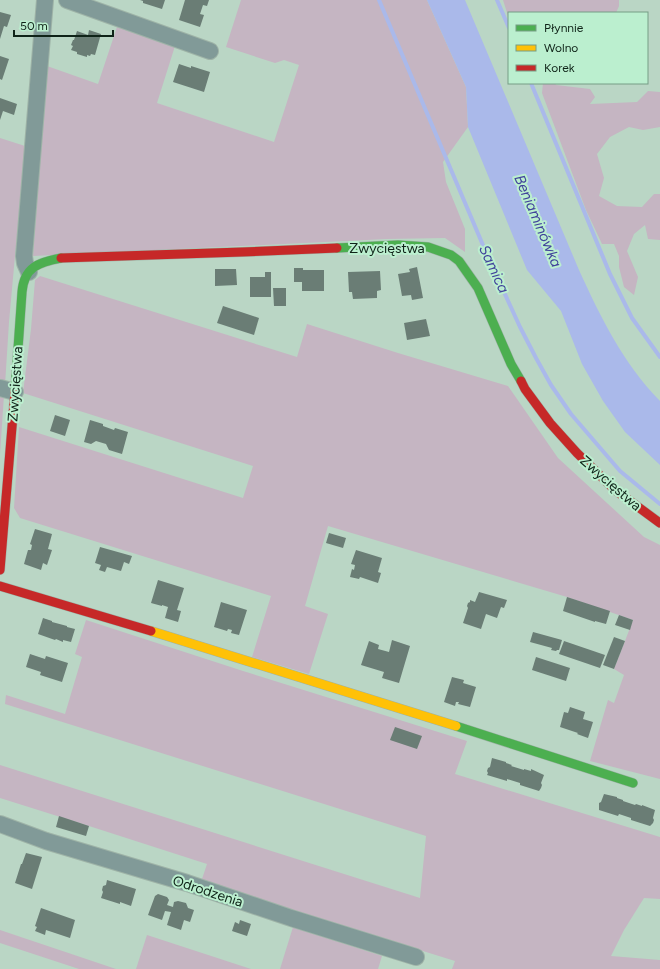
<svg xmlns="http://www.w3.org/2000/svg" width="660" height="969" viewBox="0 0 660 969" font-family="Figtree,sans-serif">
<rect width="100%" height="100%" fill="#bad6c5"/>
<g fill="#c5b5c2">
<polygon points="241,0 427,0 466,87 468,127 443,162 446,182 465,229 465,252 445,238 387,239 33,256 47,66 98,84 117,27 175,46 157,103 274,142 299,65 284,60 275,63 226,47"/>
<polygon points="503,0 619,0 619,6 616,13 509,13 509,19"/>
<polygon points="543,83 555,83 556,85 590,89 595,97 590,104 637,102 648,91 660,92 660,127 643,130 629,127 610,137 597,154 604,178 599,196 617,206 642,207 654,194 660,194 660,240 648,239 645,225 634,234 627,251 638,277 634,295 624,287 619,267 619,256 614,244 602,244 586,210 542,93"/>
<polygon points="0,138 25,146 9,322 5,385 0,383"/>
<polygon points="40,276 297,357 307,324 398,353 508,386 558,458 644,537 660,545 660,779 590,761 608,700 614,703 624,675 614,669 625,641 633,620 567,597 328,526 305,606 328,614 309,674 252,657 271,596 20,518 14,508 19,427 243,498 253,466 23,393 31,329 35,280"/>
<polygon points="0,394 4,395 0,454"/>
<polygon points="86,620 243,671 467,741 455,774 660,837 660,899 644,898 624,930 611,956 660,960 660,969 452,969 455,961 201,882 207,864 89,826 0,798 0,765 420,898 426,836 5,704 6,695 65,714 82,657 75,654"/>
<polygon points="293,927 382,956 378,969 280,969"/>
<polygon points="0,930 116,969 79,969 0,943"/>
<polygon points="147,935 251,969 136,969"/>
</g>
<path fill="#aab9ea" d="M427,0H465L579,270C601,318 623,363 660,401V465L625,432L603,401L582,364L561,311L527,270L468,127L466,87Z"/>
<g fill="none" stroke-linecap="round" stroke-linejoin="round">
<g stroke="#aab9ea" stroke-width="4">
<polyline points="379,0 488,257 520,327 536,358 551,385 571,414 620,471 660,504"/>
<polyline points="497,0 509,28"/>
<polyline points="531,83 610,274 632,318 660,357"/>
</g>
</g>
<g fill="#6a7d75">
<polygon points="140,0 165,0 162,9 143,3 143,1"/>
<polygon points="185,0 209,0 207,6 203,5 200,14 204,15 200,27 179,20"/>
<polygon points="0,12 11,15 7,27 4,26 0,39"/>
<polygon points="89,30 101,34 95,55 91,54 90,56 87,55 87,57 77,54 77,52 71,50 73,46 71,45 73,40 74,40 77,31 88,35"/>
<polygon points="0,56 9,59 2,80 0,79"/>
<polygon points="179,64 191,68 191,66 210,72 204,92 173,82"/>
<polygon points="0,98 17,104 14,115 3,111 0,120"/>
<polygon points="417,267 423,298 412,300 411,295 402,296 398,274 410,272 409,269"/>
<polygon points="294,268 303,268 303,270 324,270 324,291 302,291 302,282 294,282"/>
<polygon points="215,269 236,269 237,285 215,286"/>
<polygon points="380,271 381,290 377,291 377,298 353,299 352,292 349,292 348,272"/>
<polygon points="265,272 271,272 271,297 250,297 250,277 265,277"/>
<polygon points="273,288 286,288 286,306 274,306"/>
<polygon points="223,306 259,318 254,335 217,323"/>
<polygon points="426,319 430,336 407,340 404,323"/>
<polygon points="55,415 70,420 65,436 50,431"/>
<polygon points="90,420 103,424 103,426 114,430 115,428 128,432 122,454 109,450 106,444 96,441 91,444 84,442"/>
<polygon points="35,529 52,534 48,549 52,550 47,565 43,563 41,570 24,564 28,550 31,550 32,545 30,544"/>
<polygon points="329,533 346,538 343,548 326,543"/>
<polygon points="100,547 132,556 129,564 124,562 121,571 107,567 105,572 99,570 101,565 95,563"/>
<polygon points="356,550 382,558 378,572 381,573 378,583 360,577 359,579 350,577 352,569 354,570 355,565 351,564"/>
<polygon points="158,580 184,588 177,610 181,611 178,622 165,618 168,607 162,605 162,606 151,603"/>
<polygon points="479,592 507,600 504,608 501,607 497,618 486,614 481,629 463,623 468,608 467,606 468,603 470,602 470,600 475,602"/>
<polygon points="567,597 610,611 606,624 595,621 595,622 563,611"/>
<polygon points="221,602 247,610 239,635 231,633 232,630 228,629 227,631 214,627"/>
<polygon points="619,615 633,620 630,630 615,625"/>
<polygon points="43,618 52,621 52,622 67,626 67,627 75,629 71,642 63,640 63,642 56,639 55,640 38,634"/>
<polygon points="533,632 562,640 559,650 557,650 556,651 551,650 552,648 530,642"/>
<polygon points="614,637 625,641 614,669 603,665"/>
<polygon points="392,640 410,646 399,683 382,678 384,672 361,665 369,641 379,645 378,649 389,652"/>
<polygon points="564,641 605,655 600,668 559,654"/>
<polygon points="30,654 45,659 46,656 68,663 62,682 40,675 41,672 26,667"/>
<polygon points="536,657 570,668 566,681 532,670"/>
<polygon points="452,677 464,680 463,683 476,687 470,707 458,704 459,702 456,702 455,706 444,702"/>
<polygon points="570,707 585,712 583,719 593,722 588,738 577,734 578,733 560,727 564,712 568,713"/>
<polygon points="395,727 422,736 417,749 390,740"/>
<polygon points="492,758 506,762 506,763 512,765 511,766 524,770 524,769 531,771 531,769 544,775 541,783 542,785 541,788 539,791 520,785 520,783 507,779 507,781 487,775 488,773 487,771 488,768 490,767"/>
<polygon points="604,794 617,797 617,798 623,800 623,801 635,805 636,804 642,806 642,805 655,810 653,818 654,820 653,823 650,826 631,820 631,818 619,814 618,816 599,810 599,803 601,802"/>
<polygon points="59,816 89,826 86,836 56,827"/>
<polygon points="26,853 42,857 32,889 15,883 21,864 22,864"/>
<polygon points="107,880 136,889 131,906 120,902 120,904 101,898 103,892 102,890 103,886 106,885"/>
<polygon points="158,894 167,897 169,900 167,905 173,907 174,902 178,901 186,903 188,908 194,910 190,922 184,920 181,930 167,925 171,912 165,911 162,920 148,915 155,896"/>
<polygon points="41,908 75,920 70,938 46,930 45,935 35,931 37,927 35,926"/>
<polygon points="240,920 251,924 247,936 232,931 235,922 239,924"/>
</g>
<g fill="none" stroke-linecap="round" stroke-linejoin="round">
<g stroke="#9eb3a7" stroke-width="18">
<g id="street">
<polyline points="67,0 210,51"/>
<polyline points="29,272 25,263 24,256 45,0"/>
<polyline points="0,388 15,392"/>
<polyline points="0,824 46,841 187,883 291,918 416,957"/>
</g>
</g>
<g stroke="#9eb3a7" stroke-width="10">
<g id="fast">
<polyline points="337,248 398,245 428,247 451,255 459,261 478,288 511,364 521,381"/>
<path d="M15,391L22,292C24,267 39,262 61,258"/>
<polyline points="456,726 633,783"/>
</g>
</g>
<g stroke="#9eb3a7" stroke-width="10">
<polyline id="slow" points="151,631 456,726"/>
</g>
<g stroke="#9eb3a7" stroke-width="10">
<g id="jam">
<polyline points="61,258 242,252 337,248"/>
<polyline points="521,381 525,389 550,423 577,453 615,490 660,523"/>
<polyline points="0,570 15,391"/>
<polyline points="0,586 151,631"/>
</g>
</g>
<use href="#street" stroke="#819a98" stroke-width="16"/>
<use href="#fast" stroke="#4caf50" stroke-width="9"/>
<use href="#slow" stroke="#ffc107" stroke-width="9"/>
<use href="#jam" stroke="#c62828" stroke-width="9"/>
</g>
<g text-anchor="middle" stroke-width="4" stroke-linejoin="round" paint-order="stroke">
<g font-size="14" fill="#0f2318" stroke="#bbefcf">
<text x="387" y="253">Zwycięstwa</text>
<text transform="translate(15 384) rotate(-86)" y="5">Zwycięstwa</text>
<text transform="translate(611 483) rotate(41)" y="5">Zwycięstwa</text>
<text transform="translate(208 891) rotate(18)" y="5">Odrodzenia</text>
</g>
<g font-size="15" font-style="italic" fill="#41439b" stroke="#bbefcf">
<text transform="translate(538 221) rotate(67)" y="5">Beniaminówka</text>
<text transform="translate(494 269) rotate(65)" y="5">Samica</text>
</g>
</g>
<rect x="508" y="12" width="140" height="72" fill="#bbefcf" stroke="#769d86"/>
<rect x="516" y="25" width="20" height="6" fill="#4caf50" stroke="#769d86"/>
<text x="544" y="32" font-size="12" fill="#0f2318">Płynnie</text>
<rect x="516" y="45" width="20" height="6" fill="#ffc107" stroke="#769d86"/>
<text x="544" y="52" font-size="12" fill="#0f2318">Wolno</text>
<rect x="516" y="65" width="20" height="6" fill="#c62828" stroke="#769d86"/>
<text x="544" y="72" font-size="12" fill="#0f2318">Korek</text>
<path d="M14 30v6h99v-6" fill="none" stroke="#0f2318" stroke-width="2"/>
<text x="20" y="30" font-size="12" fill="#0f2318" stroke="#bbefcf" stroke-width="3" paint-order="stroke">50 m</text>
</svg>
